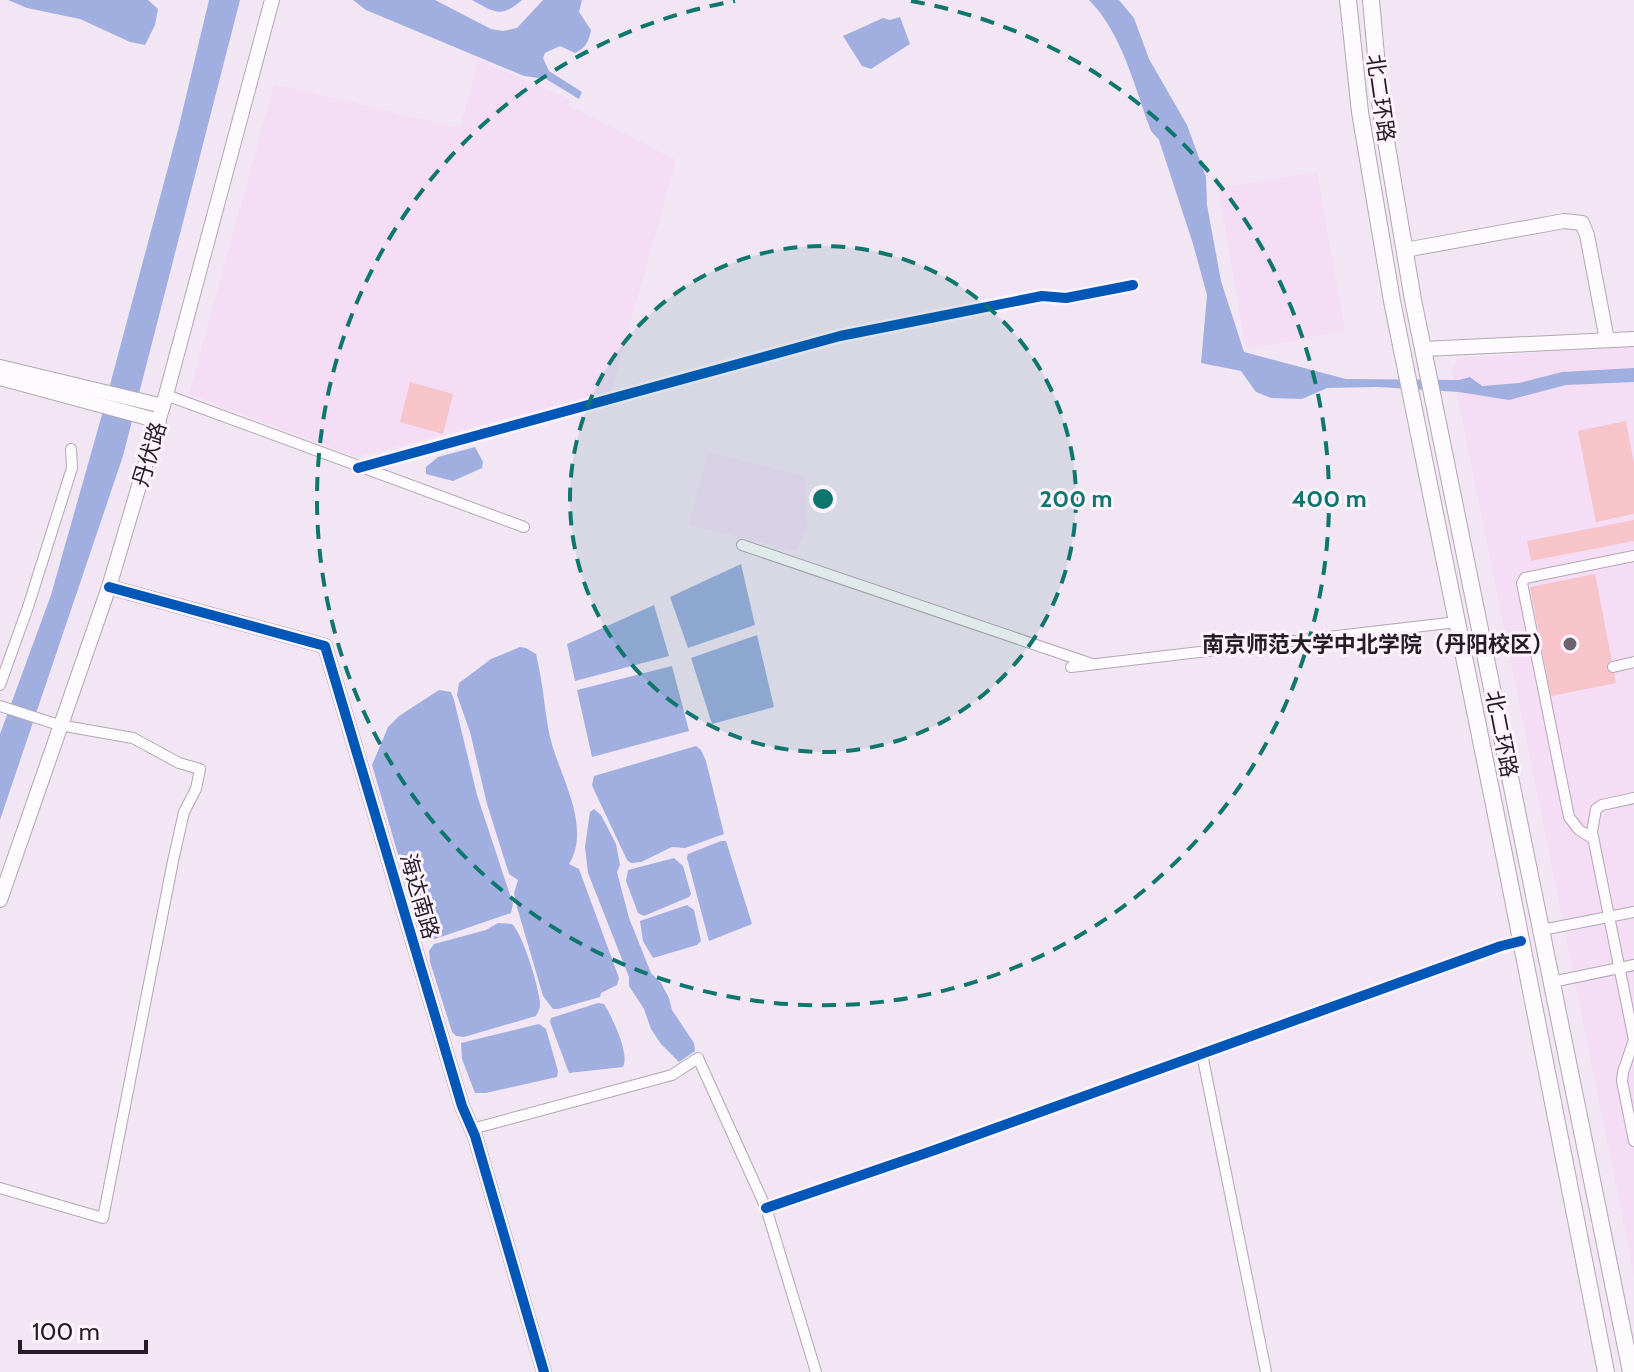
<svg xmlns="http://www.w3.org/2000/svg" width="1634" height="1372" viewBox="0 0 1634 1372" font-family="Cabin,'Noto Sans SC',sans-serif">
<rect width="100%" height="100%" fill="#f3e6f4"/>
<g fill="#f4ddf5">
<polygon points="478,60 570,99 569,106 676,160 611,392 357,457 189,394 274,84 460,128"/>
<polygon points="1317,172 1345,331 1246,349 1218,188"/>
<polygon points="1634,346 1634,1275 1452,369 1459,358"/>
<polygon points="708,452 804,476 807,525 797,551 689,525"/>
</g>
<g fill="#f7c4c9">
<polygon points="410,382 453,394 443,434 400,422"/>
<polygon points="1626,421 1634,464 1634,514 1596,522 1578,431"/>
<polygon points="1634,520 1634,541 1531,561 1527,541"/>
<polygon points="1595,574 1616,683 1551,696 1530,587"/>
</g>
<g fill="#a0afe0">
<polygon points="8,0 148,0 158,9 155,25 145,45 130,42 80,19 27,8"/>
<polygon points="209,0 240,0 123,456 0,820 0,734 51,595 103,411 178,130"/>
<path d="M353,0H435L491,29L503,31L517,28L543,0H582L579,12L591,30C589,41 586,48 575,53L560,46L545,53L543,58L549,71L582,92L579,99L546,79L524,76L366,10Z"/>
<path d="M472,0H522C500,19 495,12 472,0Z"/>
<path d="M1089,0H1119L1134,18L1149,59L1187,125L1206,177L1207,205L1221,281L1244,352L1346,379L1459,380L1470,377L1482,386L1519,383L1562,372L1634,368V382L1566,385L1509,400L1459,392L1378,387L1327,388L1302,399L1271,398L1256,392L1241,371L1201,363L1207,295L1193,244L1159,140L1151,131C1135,88 1122,33 1089,0Z"/>
<polygon points="900,17 910,44 871,69 862,66 843,36 883,18 890,20"/>
<polygon points="475,447 483,462 482,468 453,481 426,474 426,467 438,457"/>
<polygon points="741,564 755,625 688,648 670,597"/>
<polygon points="654,605 669,656 575,681 567,644"/>
<polygon points="757,635 774,707 712,724 691,658"/>
<path d="M520,647L526,648L536,654C542,678 544,703 548,727C554,769 594,823 569,864L579,869L619,978L617,985L601,993L600,997L558,1009H553L543,996L517,907L514,893L518,880L509,874L487,804L470,732L457,695L459,683L491,659Z"/>
<polygon points="672,666 689,731 592,757 577,690"/>
<polygon points="439,690 451,692 454,700 477,795 513,904 511,913 429,941 423,938 420,930 372,765 388,727 399,716"/>
<polygon points="696,746 701,750 706,761 724,834 685,848 672,847 641,862 631,863 627,860 595,792 592,785 594,776"/>
<polygon points="594,809 601,815 616,844 620,865 617,872 629,918 651,973 661,983 669,998 672,1010 694,1043 695,1051 679,1062 661,1044 651,1029 644,1009 629,986 629,977 588,873 585,847 590,812"/>
<polygon points="721,841 726,841 752,924 709,941 687,858 688,854"/>
<polygon points="674,858 683,866 691,894 689,897 644,916 638,913 626,881 628,870"/>
<polygon points="687,905 694,910 701,941 697,945 653,958 643,941 640,921"/>
<path d="M498,923L512,924C523,934 539,988 540,1003C540,1010 539,1010 536,1016L464,1037L456,1036L452,1032L430,962L429,951L434,944L486,930Z"/>
<path d="M598,1003L604,1004C612,1017 630,1054 623,1067L569,1073L550,1022L551,1018Z"/>
<polygon points="539,1024 546,1029 558,1071 557,1077 486,1093 475,1093 462,1059 461,1043"/>
</g>
<g fill="none" stroke-linecap="round" stroke-linejoin="round">
<g stroke="#b2a7b3" stroke-width="12">
<g id="street">
<polyline points="166,395 524,527"/>
<polyline points="358,468 840,336 1042,296 1066,298 1133,285"/>
<polyline points="742,545 1092,664"/>
<polyline points="1071,667 1457,622"/>
<polyline points="1613,667 1634,662"/>
<polyline points="0,685 28,607 72,468 71,449"/>
<polyline points="0,706 59,725 133,738 179,763 200,769 196,789 184,812 173,861 103,1218 0,1188"/>
<polyline points="1634,798 1602,805 1596,809 1592,832 1634,1040 1623,1072 1622,1081 1634,1141"/>
<polyline points="1592,838 1579,830 1569,817 1522,583 1525,578 1634,556"/>
<polyline points="1542,930 1634,912"/>
<polyline points="1552,982 1634,965"/>
<polyline points="1202,1054 1266,1372"/>
<polyline points="472,1129 672,1075 698,1058 766,1208 816,1372"/>
<polyline points="766,1208 932,1151 1501,946 1521,941"/>
</g>
</g>
<g stroke="#b2a7b3" stroke-width="16">
<g id="secondary">
<polyline points="1405,250 1564,221 1582,223 1587,235 1607,340"/>
<polyline points="1423,349 1634,339"/>
<polyline points="0,367 163,406"/>
<polyline points="0,378 159,421"/>
<polyline points="109,587 325,646 462,1106 475,1136 544,1372"/>
<polyline points="0,900 109,587 166,395 272,0"/>
</g>
</g>
<g stroke="#b2a7b3" stroke-width="18">
<g id="primary">
<polyline points="1348,0 1360,112 1392,301 1508,874 1606,1372"/>
<polyline points="1371,0 1381,111 1413,300 1631,1372"/>
</g>
</g>
<use href="#street" stroke="#fdfbfd" stroke-width="10"/>
<use href="#secondary" stroke="#fdfbfd" stroke-width="14"/>
<use href="#primary" stroke="#fdfbfd" stroke-width="16"/>
<g stroke="#fdf3fd" stroke-width="15">
<g id="cycleway">
<polyline points="358,468 840,336 1042,296 1066,298 1133,285"/>
<polyline points="109,587 325,646 462,1106 475,1136 544,1372"/>
<polyline points="766,1208 932,1151 1501,946 1521,941"/>
</g>
</g>
<use href="#cycleway" stroke="#0057b8" stroke-width="10"/>
</g>
<circle cx="823" cy="499" r="253" fill="#0f766e" fill-opacity=".12"/>
<g fill="none" stroke="#0f766e" stroke-width="4" stroke-dasharray="14 10">
<circle cx="823" cy="499" r="253"/>
<path d="M911 1A506 506 0 1 1 735 1"/>
</g>
<circle fill="#6d636e" stroke="#fdf3fd" stroke-width="3" cx="1570" cy="644" r="8"/>
<g text-anchor="middle" stroke-width="6" stroke-linejoin="round" paint-order="stroke">
<g font-size="22" fill="#251c26" stroke="#fdf3fd">
<text transform="translate(1381 98) rotate(82)" y="8">北二环路</text>
<text transform="translate(149 454) rotate(-73)" y="8">丹伏路</text>
<text transform="translate(1502 734) rotate(79)" y="8">北二环路</text>
<text transform="translate(420 896) rotate(74)" y="8">海达南路</text>
</g>
<g font-size="22" font-weight="bold" fill="#251c26" stroke="#fdf3fd" text-anchor="end">
<text x="1554" y="652">南京师范大学中北学院（丹阳校区）</text>
</g>
</g>
<circle cx="823" cy="499" r="12" fill="#0f766e" stroke="#fdf3fd" stroke-width="4"/>
<g font-size="24" text-anchor="middle" font-weight="bold" fill="#0f766e" stroke="#fdf3fd" stroke-width="6" stroke-linejoin="round" paint-order="stroke">
<text x="1076" y="507">200 m</text>
<text x="1329" y="507">400 m</text>
</g>
<path d="M20 1340v12h126v-12" fill="none" stroke="#251c26" stroke-width="4"/>
<text x="32" y="1340" font-size="24" fill="#251c26" stroke="#fdf3fd" stroke-width="6" paint-order="stroke">100 m</text>
</svg>
